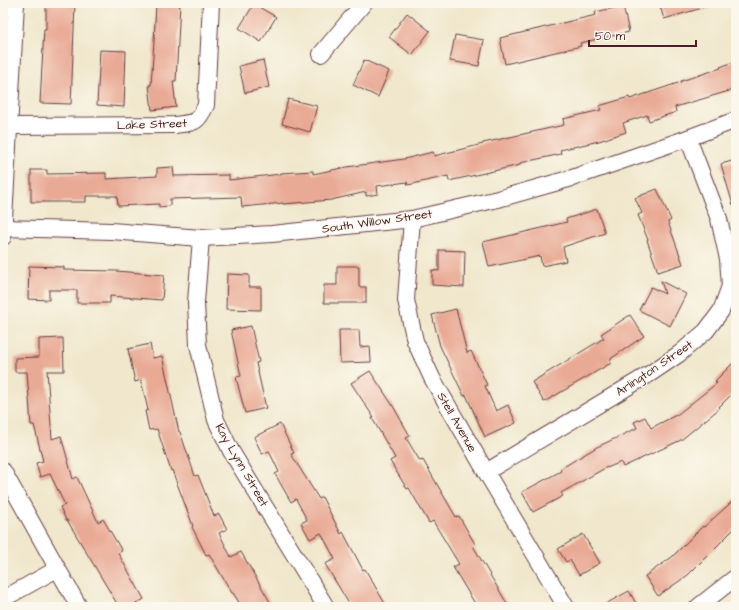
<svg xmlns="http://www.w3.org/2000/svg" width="739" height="610" viewBox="0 0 739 610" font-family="'Architects Daughter',sans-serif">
<rect width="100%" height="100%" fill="#fbf7ec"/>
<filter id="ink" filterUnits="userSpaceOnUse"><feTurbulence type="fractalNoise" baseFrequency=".025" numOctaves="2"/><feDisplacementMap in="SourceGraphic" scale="8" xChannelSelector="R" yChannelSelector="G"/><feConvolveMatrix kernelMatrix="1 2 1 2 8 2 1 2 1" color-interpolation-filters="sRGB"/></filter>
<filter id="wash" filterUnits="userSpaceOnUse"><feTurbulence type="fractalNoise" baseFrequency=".012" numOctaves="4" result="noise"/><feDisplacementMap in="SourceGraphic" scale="16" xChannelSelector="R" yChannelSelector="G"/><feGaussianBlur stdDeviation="0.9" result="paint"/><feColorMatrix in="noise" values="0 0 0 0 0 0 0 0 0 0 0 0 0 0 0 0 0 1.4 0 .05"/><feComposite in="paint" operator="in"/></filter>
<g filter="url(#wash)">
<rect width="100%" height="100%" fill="#f0e7cc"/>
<g id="blocks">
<g fill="#e9aa95">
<polygon points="46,3 75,3 71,104 40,103 44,29 46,29"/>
<polygon points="156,3 180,3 176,81 173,81 176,107 152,110 149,85 151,85 154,42"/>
<polygon points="659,3 708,3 709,6 664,19"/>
<polygon points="254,4 276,17 261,42 239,28"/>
<polygon points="623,6 629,32 580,43 581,46 505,64 500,38 596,15 595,12"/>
<polygon points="407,13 430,31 412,55 389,37"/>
<polygon points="455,35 484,40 479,66 450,61"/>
<polygon points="100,50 126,51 124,107 97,105"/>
<polygon points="263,60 269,87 245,93 239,66"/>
<polygon points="364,60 389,71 378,97 353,85"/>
<polygon points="736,61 736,89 675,107 676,112 649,121 647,115 623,123 626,132 599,141 560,150 561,154 520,163 520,165 449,181 448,176 408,185 407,182 377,186 378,194 366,196 366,192 331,200 283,204 283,203 242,207 241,197 170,199 170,206 159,207 159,204 118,206 117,196 86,196 86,202 31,202 31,170 47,170 47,174 106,173 106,179 157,176 157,168 173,167 174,176 229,175 229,180 281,174 281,173 313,171 313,174 347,167 404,159 433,152 434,156 483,144 483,143 564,125 563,119 601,110 599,106 629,97 630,99 681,82 681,81 721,68 720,67"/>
<polygon points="288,99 317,106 310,132 282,124"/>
<polygon points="736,160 736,204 733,205 721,164"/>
<polygon points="657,189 671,220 668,222 683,264 658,272 647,240 648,240 638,215 642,213 635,198"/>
<polygon points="597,209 605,233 563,247 566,261 542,266 540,256 489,267 483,242 567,222 566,219"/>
<polygon points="439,250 465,251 464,287 432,285 432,270 439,271"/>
<polygon points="29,266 64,267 64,270 116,271 164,275 162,300 110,296 110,303 77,303 77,290 49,290 49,300 28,299"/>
<polygon points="337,266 359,266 359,287 366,287 366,303 324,303 324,285 337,285"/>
<polygon points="227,274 249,275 249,287 261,287 261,310 226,309"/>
<polygon points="661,281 686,294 670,326 639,310 651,287 665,294"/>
<polygon points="456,309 467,353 471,351 487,385 485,386 496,411 508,405 516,423 485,437 466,395 464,396 440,346 432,315"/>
<polygon points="630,315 644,336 609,360 611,363 544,402 532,382 604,338 601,334"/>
<polygon points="251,326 259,362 256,363 266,408 245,413 236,377 241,376 231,330"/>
<polygon points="339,330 359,330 360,347 370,346 371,362 340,363"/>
<polygon points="63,338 64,371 47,371 52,439 61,436 73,479 77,477 98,522 103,519 122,551 118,553 144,599 131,607 119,607 67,520 66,520 60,507 65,505 50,474 40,477 36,463 43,461 34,425 31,425 27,372 15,372 15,358 39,357 39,339"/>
<polygon points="150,344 153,358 162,356 179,432 180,432 195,476 198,475 214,516 219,514 227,529 219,533 231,557 241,552 273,607 242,607 233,593 232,593 209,554 206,555 192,527 193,526 172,470 171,471 157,429 149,430 145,411 148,410 141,380 135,382 128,349"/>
<polygon points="736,360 736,390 719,407 720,408 681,440 623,467 621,462 607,468 607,467 561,493 563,496 533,512 522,492 561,471 560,469 597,447 637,428 634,422 645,417 651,428 678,414 717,383 715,381"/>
<polygon points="370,371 393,406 410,436 406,438 420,461 423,460 456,517 459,516 475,544 473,546 509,607 477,607 453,567 459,564 433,521 429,523 409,488 407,489 390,461 395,458 372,418 374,418 351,383"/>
<polygon points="280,424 294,453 291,454 319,499 322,497 341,534 343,532 363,570 365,569 387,607 351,607 325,564 335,559 321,533 310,539 301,523 307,520 296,499 291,502 275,474 279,472 269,451 262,454 254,437"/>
<polygon points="736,498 736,527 688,575 658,596 645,576 672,557 703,526 704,527"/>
<polygon points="583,534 600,563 579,575 570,560 566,562 558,549"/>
<polygon points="629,591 638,607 600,607"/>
</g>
</g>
</g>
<g filter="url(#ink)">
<use href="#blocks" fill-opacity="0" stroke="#633d43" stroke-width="1"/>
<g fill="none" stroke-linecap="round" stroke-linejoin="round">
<g stroke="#633d43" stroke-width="18">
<g id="minor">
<polyline points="321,54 364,3"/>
<path d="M10,126L175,125C195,122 197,124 206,105L211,3"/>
<polyline points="412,219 406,300 415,341 432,378 486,472 566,607"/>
<polyline points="3,228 111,231 201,238 272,234 412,219 498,199 572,178 688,138 736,120"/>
<polyline points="3,237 16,3"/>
<polyline points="201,238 196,302 198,345 216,420 231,451 326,607"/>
<polyline points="3,471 79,607"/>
<polyline points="486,472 651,373 679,354 706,331 721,311 730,286 728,259 719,219 688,138"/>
<polyline points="3,599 57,569"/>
<polyline points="698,607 736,577"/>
</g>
</g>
<use href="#minor" stroke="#fff" stroke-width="16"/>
</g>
</g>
<g text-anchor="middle" stroke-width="3" stroke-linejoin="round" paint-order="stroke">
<g font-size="12" fill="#4a1f2b" stroke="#fbf7ec">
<text transform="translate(152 124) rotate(-2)" y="4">Lake Street</text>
<text transform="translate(377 221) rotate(-8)" y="4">South Willow Street</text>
<text transform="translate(654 368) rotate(-34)" y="4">Arlington Street</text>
<text transform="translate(457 422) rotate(60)" y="4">Stell Avenue</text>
<text transform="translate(242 465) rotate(60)" y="4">Kay Lynn Street</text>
</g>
</g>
<rect width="739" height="610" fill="none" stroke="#fbf7ec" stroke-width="16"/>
<path d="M589 40v6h107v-6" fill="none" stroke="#4a1f2b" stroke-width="2"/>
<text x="595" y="40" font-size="12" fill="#4a1f2b" stroke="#fbf7ec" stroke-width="3" paint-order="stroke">50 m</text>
</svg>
